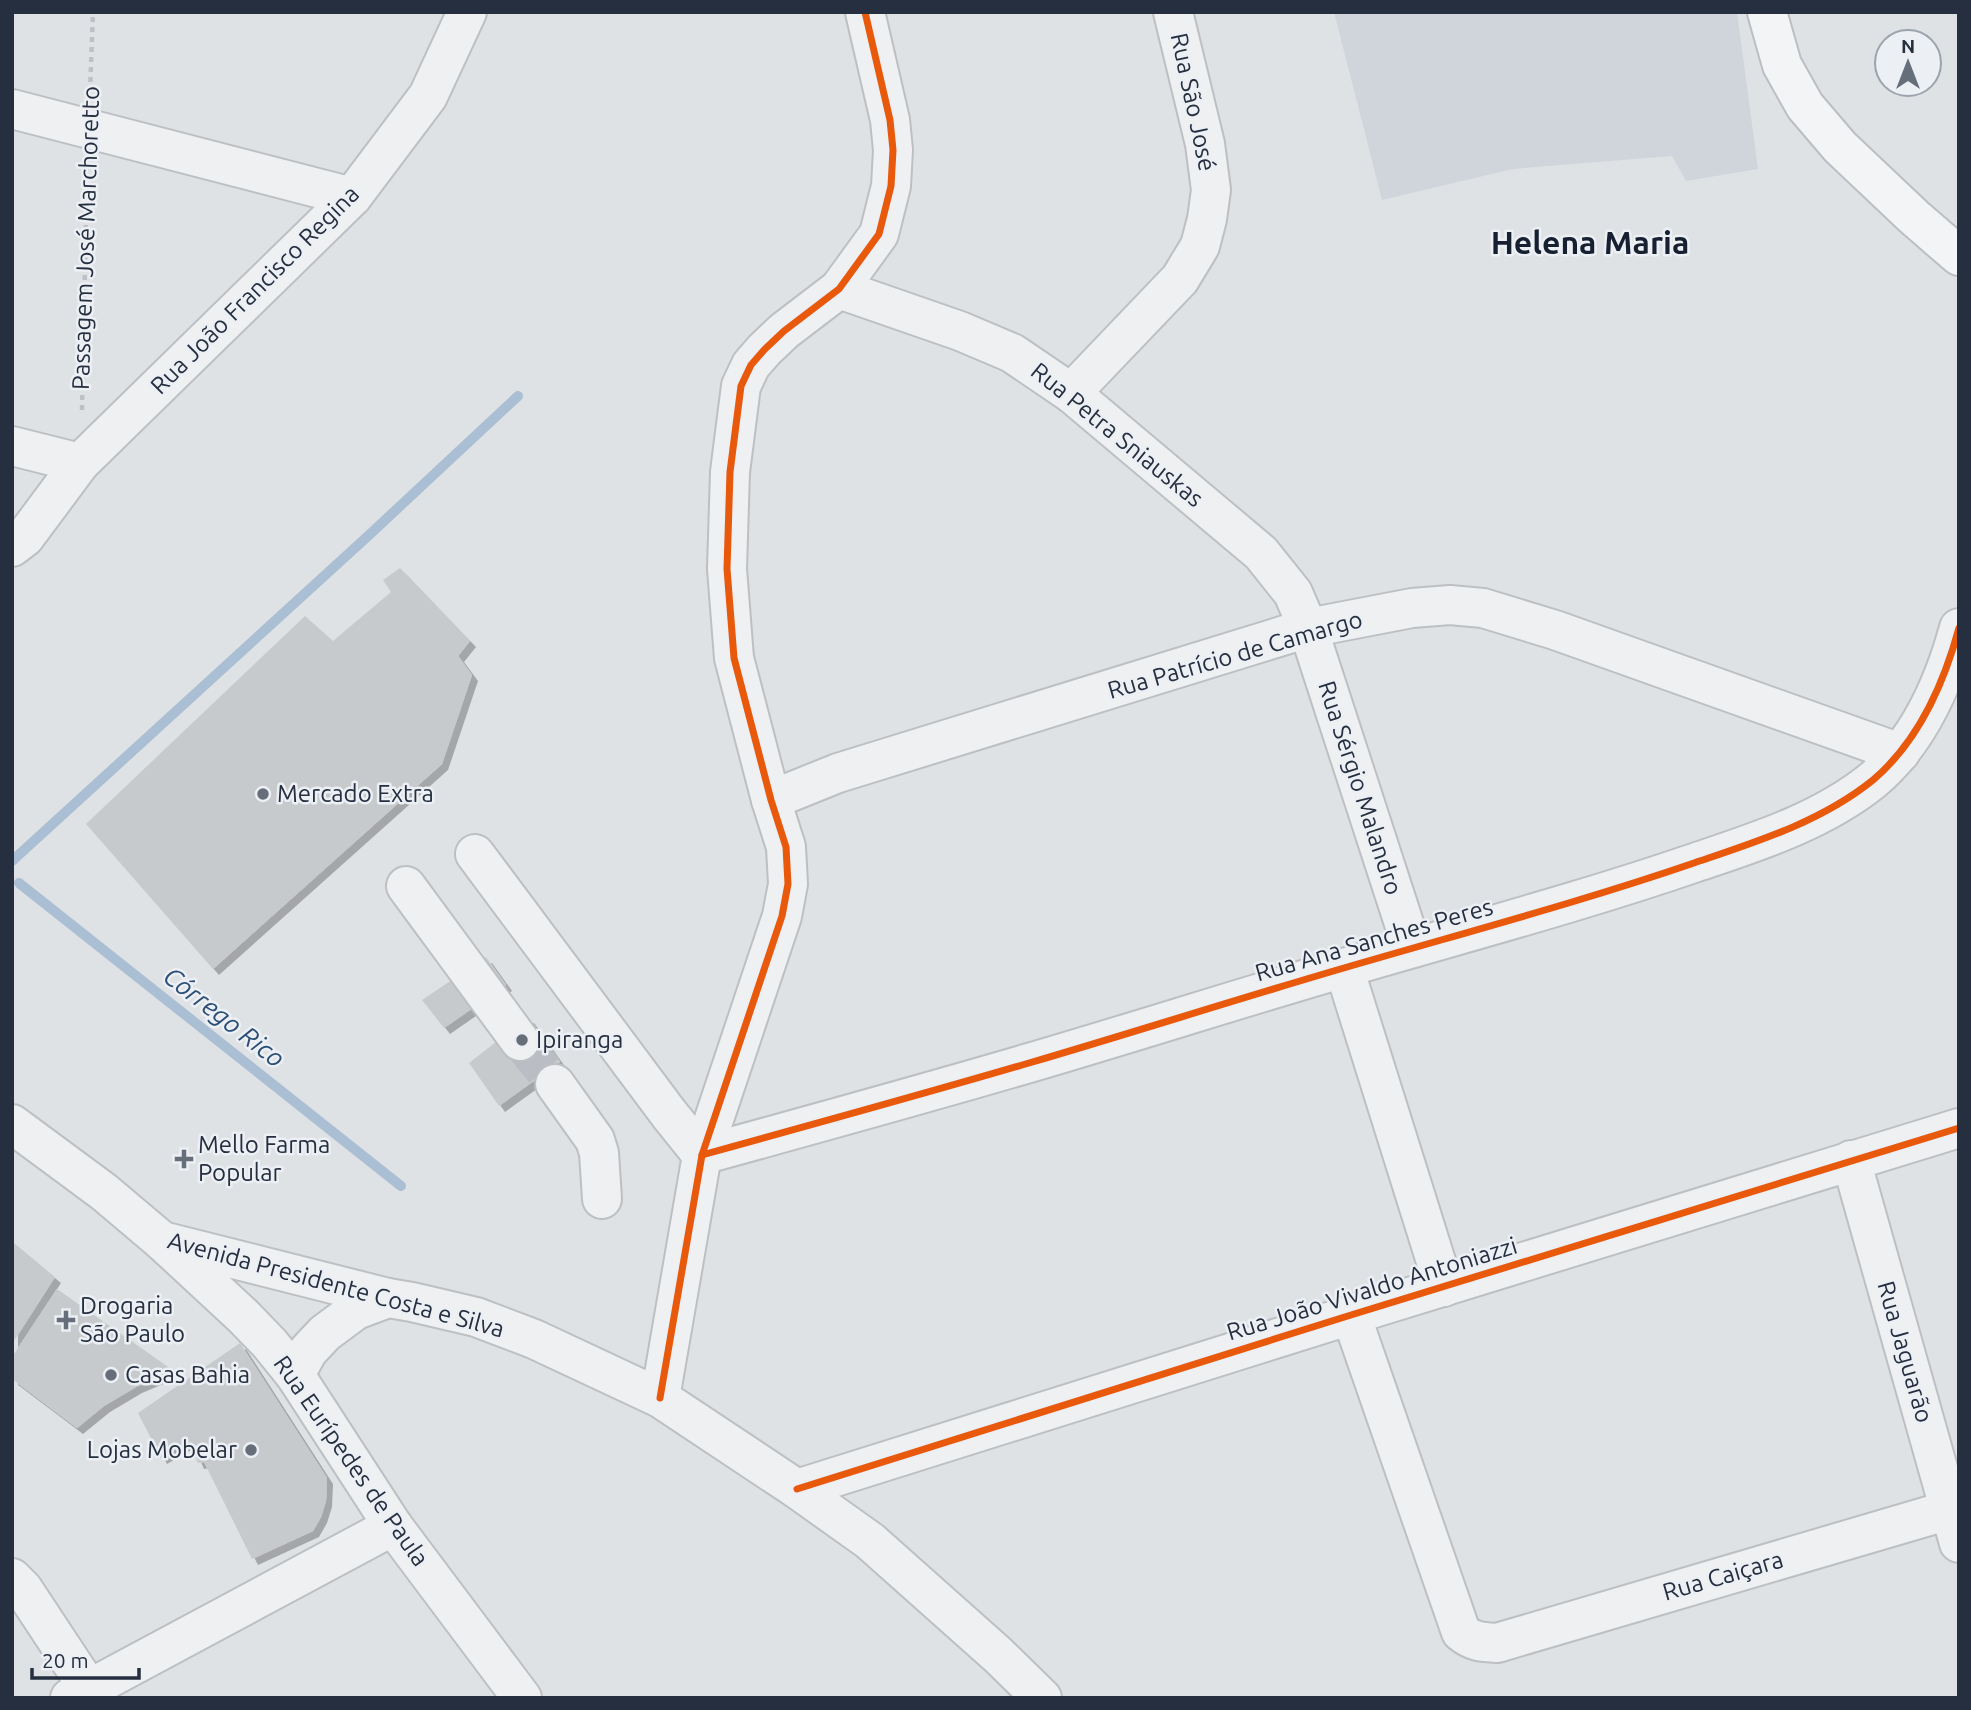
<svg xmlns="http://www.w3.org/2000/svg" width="1971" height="1710" viewBox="0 0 1971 1710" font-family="Ubuntu,sans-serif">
<defs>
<filter id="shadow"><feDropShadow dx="6" dy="6" stdDeviation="0" flood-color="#0004"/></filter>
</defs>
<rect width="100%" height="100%" fill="#dfe2e5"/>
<polygon fill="#d0d5dc" points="1334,12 1737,12 1758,169 1686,181 1672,156 1513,169 1382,200"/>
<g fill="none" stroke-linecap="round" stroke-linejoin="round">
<g stroke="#aabfd3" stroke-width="10">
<polyline points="12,861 368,536 518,396"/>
<polyline points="19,883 401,1186"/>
</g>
</g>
<g fill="#c7cacd" filter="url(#shadow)">
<polygon points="400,568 470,641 458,656 472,675 442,764 213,969 86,824 305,616 333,641 391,592 383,580"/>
<polygon points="486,957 506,985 444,1028 422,1000"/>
<polygon points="528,1017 560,1062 499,1106 469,1063"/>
<polygon points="14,1243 55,1277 12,1344 12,1247"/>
<polygon points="57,1289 174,1371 136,1387 104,1406 77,1428 12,1379 12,1357"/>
<polygon points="240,1343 327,1478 326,1501 321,1517 313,1531 252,1559 204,1462 198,1463 189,1442 161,1458 138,1413"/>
</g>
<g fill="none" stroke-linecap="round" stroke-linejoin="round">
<polyline stroke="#babec4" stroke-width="38" stroke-dasharray="38 19" stroke-linecap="butt" points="520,1041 555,1084"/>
<g stroke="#bdc0c3" stroke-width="42">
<g id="minor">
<polyline points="12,109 352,197"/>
<polyline points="839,289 960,331 1012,353 1071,393 1261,553 1293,593 1308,628 1412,948"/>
<polyline points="1071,393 1180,279 1200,246 1207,219 1211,190 1205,144 1173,12"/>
<polyline points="12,446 80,463"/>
<polyline points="12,547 25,537 80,463 352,197 428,96 467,12"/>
<polyline points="771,800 838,773 1308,628 1412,608 1450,605 1483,608 1555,630 1900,753"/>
<path d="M475,854L669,1114L702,1155C811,1125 920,1095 1029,1063C1145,1029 1259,992 1375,959C1482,928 1589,899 1694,863C1756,842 1821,822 1873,780C1918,742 1944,683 1959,628"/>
<polyline points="406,886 520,1041"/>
<polyline points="1344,968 1444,1287"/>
<polyline points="555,1084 595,1140 599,1153 602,1199"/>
<polyline points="12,1124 104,1192 162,1241 243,1316 270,1344 295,1375 393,1526 522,1698"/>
<polyline points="1851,1160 1959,1543"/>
<polyline points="162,1241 388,1298 412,1302 476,1317 534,1339 660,1398 797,1489 870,1541 998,1655 1042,1698"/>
<path d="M1351,1315L1461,1632C1473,1642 1482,1642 1497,1643L1949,1510"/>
<polyline points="295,1375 308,1351 325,1333 356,1310 388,1298"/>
<polyline points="660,1398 702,1155 782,916 788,884 786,847 771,800 734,658 727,569 730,472 741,386 751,365 764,350 784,331 839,289 879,234 891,186 893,150 890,120 865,12"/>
<polyline points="797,1489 1351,1315 1959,1128"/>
<polyline points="12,1578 23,1589 89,1689"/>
<polyline points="70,1698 89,1689 393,1526"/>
</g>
</g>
<g stroke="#bbbfc3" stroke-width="42">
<polyline id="major" points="1767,12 1782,65 1805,106 1840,147 1914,217 1959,256"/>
</g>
<g stroke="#bec0c5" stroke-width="4.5" stroke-dasharray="5 5" stroke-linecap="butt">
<polyline points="90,92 93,12"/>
<polyline points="82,410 87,167"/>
</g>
<use href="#minor" stroke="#eef0f2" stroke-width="38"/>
<use href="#major" stroke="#f3f4f5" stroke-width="38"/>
<g stroke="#ecf0f5" stroke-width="11">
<g id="cycleway">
<path d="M702,1155C811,1125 920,1095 1029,1063C1145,1029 1259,992 1375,959C1482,928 1589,899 1694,863C1756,842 1821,822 1873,780C1918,742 1944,683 1959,628"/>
<polyline points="660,1398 702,1155 782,916 788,884 786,847 771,800 734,658 727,569 730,472 741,386 751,365 764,350 784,331 839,289 879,234 891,186 893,150 890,120 865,12"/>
<polyline points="797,1489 1351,1315 1959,1128"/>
</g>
</g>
<use href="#cycleway" stroke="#e8590c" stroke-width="7"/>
</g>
<g fill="#666e79" stroke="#ecf0f5" stroke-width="2.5">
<circle cx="263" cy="794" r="7"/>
<circle cx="522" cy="1040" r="7"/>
<path d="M180.5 1148.5h7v7h7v7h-7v7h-7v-7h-7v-7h7z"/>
<path d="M62.5 1309.5h7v7h7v7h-7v7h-7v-7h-7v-7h7z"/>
<circle cx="111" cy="1375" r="7"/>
<circle cx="251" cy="1450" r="7"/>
</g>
<g text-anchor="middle" stroke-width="5" stroke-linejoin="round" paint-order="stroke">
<g font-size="24" fill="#252f3f" stroke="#ecf0f5">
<text transform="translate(1193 102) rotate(78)" y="8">Rua São José</text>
<text transform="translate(86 238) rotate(-88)" y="8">Passagem José Marchoretto</text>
<text transform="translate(255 290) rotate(-45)" y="8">Rua João Francisco Regina</text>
<text transform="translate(1117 435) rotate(39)" y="8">Rua Petra Sniauskas</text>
<text transform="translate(1235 655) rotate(-16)" y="8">Rua Patrício de Camargo</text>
<text transform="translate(1360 788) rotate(72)" y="8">Rua Sérgio Malandro</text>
<text transform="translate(1374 940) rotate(-16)" y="8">Rua Ana Sanches Peres</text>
<text transform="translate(336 1285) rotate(15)" y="8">Avenida Presidente Costa e Silva</text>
<text transform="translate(1372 1289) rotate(-17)" y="8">Rua João Vivaldo Antoniazzi</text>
<text transform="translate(1905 1352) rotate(74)" y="8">Rua Jaguarão</text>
<text transform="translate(351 1461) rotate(55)" y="8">Rua Eurípedes de Paula</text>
<text transform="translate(1723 1576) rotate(-16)" y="8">Rua Caiçara</text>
</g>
<g font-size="24" fill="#252f3f" stroke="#ecf0f5" text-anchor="start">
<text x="277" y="802">Mercado Extra</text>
<text x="536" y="1048">Ipiranga</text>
<text x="198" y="1153">Mello Farma<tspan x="198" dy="28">Popular</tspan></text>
<text x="80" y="1314">Drogaria<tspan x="80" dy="28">São Paulo</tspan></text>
<text x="125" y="1383">Casas Bahia</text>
<text x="237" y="1458" text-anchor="end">Lojas Mobelar</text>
</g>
<g font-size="26" font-style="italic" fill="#2c4f76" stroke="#ecf0f5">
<text transform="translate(224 1017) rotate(38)" y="9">Córrego Rico</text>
</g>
<g font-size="32" font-weight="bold" fill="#172030" stroke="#ecf0f5">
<text x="1590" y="254">Helena Maria</text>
</g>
</g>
<rect width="1971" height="1710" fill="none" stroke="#252f3f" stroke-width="28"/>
<g transform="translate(1908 63)"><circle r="33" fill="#ecf0f5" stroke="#9ca3ac" stroke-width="2"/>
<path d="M0-5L12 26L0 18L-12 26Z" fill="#666e79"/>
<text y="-10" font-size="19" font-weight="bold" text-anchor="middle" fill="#252f3f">N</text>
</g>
<path d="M32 1668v10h107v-10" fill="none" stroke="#252f3f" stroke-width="3.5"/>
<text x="42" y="1668" font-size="21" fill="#252f3f" stroke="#ecf0f5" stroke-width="5" paint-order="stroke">20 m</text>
</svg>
